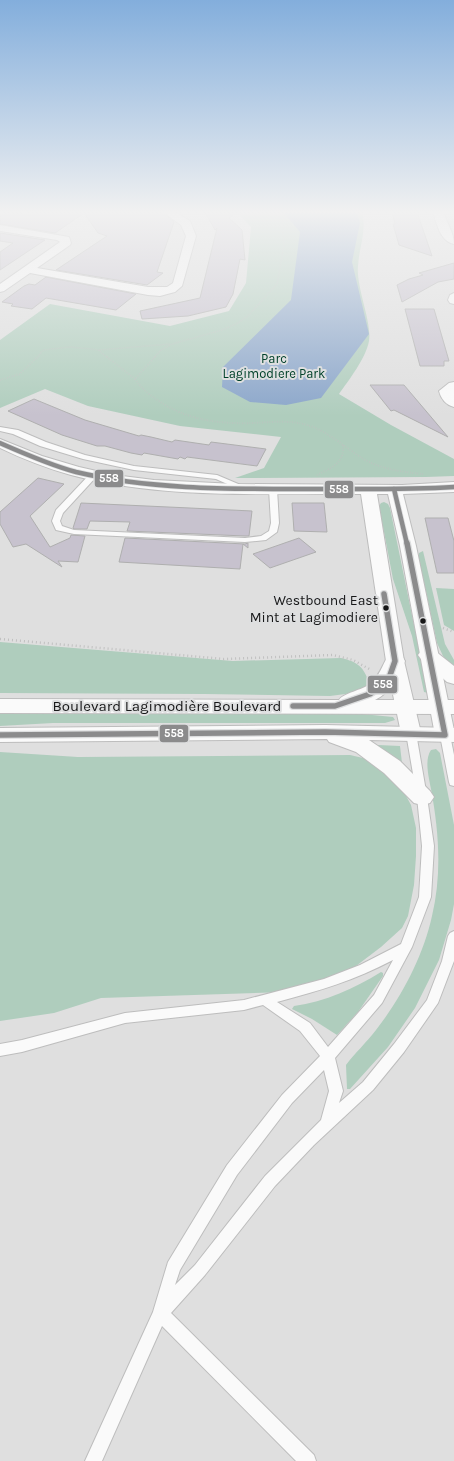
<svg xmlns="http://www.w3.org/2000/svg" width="454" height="1461" viewBox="0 0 454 1461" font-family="Karla,sans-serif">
<rect width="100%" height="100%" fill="#dfdfdf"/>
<g fill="#afcdbd">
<path d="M237,212H362C367,231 359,247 358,266C356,288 372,321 369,341C366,358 349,380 339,394L391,425L454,459V476L426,477L235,478L264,468L281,437L180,426L88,406L45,389L0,408V340L50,304L170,326L229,311L246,283L251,227Z"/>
<polygon points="384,502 388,504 390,508 428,693 424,692 412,636 393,579 379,506 381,503"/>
<polygon points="423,551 445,644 454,660 454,670 443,656 437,643 419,559 419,553"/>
<polygon points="436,588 454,589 454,631 444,625"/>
<path d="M0,642L233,661L341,658C358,662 364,667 369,683L365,688L353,693L330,696L204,694L0,693Z"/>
<polygon points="0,713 362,714 393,717 395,720 385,723 53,723 0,726"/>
<polygon points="378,745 400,746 402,763 401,764 374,746"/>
<path d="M436,749L440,753L454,825V904L451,920L439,960L415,1008L388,1047L350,1089H347L346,1065C355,1053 366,1043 376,1030C401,998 423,957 432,916C442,874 439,832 431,789C429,778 424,760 431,750Z"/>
<polygon points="0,752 78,757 350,755 363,758 381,767 405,794 411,805 416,828 416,856 414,885 408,916 402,928 381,947 356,966 328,980 287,992 101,998 54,1013 0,1021"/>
<path d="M381,972L383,973V976L358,1012L337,1035L312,1019L292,1009L294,1006C325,1002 355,988 381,972Z"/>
</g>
<polygon fill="#8ba6ca" points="283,212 357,212 360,223 352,262 369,334 321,398 286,405 250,402 222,387 223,367 291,300 300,232"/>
<g fill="#c7c2ce" stroke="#afafaf">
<polygon points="6,212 31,215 31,212 162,212 174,222 157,272 163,273 147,285 56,270 107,236 98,233 84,213 55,233 0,224 0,215"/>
<polygon points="205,212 237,212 229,218 242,230 245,260 240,259 233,294 226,307 188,316 142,319 140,311 200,298 217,228 215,230"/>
<polygon points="392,212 417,212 432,256 399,245 393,224 395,224"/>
<polygon points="0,233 45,240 0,270 0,252 13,243 0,241"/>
<polygon points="454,263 454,279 438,282 402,302 397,285 409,279 423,275 419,273"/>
<polygon points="46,277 136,294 116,310 46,298 32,309 11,306 13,304 2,302 24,286 29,284 35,285"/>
<polygon points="405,309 434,309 449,361 444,361 444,366 420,366"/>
<polygon points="370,385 404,385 448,437 394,410 391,411"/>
<polygon points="34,399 85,420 139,436 141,435 151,437 172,442 175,440 209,445 211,442 266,449 257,466 187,457 185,459 180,457 178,459 144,453 142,455 131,453 105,446 97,446 62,435 8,411"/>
<polygon points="38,478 64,484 30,516 50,547 70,538 71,535 85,536 78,562 58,561 62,567 26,544 13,547 0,524 0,512"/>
<polygon points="81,503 190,508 252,511 249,536 245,536 127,531 130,522 90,521 87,529 74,529 73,528"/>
<polygon points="292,503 324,503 327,532 294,531"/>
<polygon points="425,518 448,518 454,541 454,573 437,573"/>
<polygon points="125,538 245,544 248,543 248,548 243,544 240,569 119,562"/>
<polygon points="299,538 316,552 270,568 253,554"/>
</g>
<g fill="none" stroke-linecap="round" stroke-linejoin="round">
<g stroke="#bdbdbd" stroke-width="2">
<g id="service">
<polygon points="0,427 18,430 46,442 85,455 134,466 217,475 250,489 249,491 243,491 216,479 134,470 83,459 40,446 13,434 0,431"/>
<polygon points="90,474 96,474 97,476 63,513 60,521 62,526 74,530 245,538 261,536 269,531 271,523 269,489 273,487 277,489 279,523 277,532 266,540 245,542 74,534 56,530 52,521 56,510"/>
<path d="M411,730L416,733L427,797L434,846L431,897L412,947L382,1003L335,1058L343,1091L339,1103L363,1082L394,1044L427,1000L442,961L448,936L450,933L454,931V961L438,1003L404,1052L373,1090L314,1145L275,1186L205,1275L171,1313L314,1455L316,1461H296L162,1326L102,1461H85L153,1312L168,1262L227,1165L282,1095L320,1056L300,1031L263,1005L244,1010L125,1023L22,1052L0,1056V1044L22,1040L125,1013L244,1000L324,979L360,965L401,944L419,897L422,846L417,797L406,733ZM393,960L374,995L328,1047L310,1023L277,1002C319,991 355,980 393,960ZM324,1070L329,1091L321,1120L265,1176L195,1265L175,1285L180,1270L237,1175L292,1103Z"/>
<polygon points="445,732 450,735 454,755 454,786 450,785 449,782 440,735"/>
</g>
</g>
<g stroke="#bdbdbd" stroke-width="2">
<g id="minor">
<polygon points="163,212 175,212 190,221 196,236 182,286 175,292 171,293 160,296 148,295 30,273 4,291 0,292 0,284 60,242 57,240 0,231 0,225 69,237 71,243 70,245 37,268 148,287 167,287 173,283 186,236 181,225"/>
<path d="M433,212H443C447,223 454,233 454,244C440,241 437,224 433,212Z"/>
<polygon points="454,293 454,304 450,303 448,300 450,295"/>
<path d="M454,382V407C446,405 441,399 439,391L449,383Z"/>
<path d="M0,439L42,456L79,467L114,475L154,480L235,484L402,485L454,482V492L403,494L416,546L454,730V737L452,740L445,742L438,740L435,735L400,546L388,494H377L404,661L421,733L418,738L411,740L404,738L401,733L386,661L361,494C265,493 165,500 71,475C46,468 23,459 0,448Z"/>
</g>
</g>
<g stroke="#bdbdbd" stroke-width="2">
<g id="primary">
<polygon points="428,649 435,651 454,666 454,684 447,682 421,659 418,655 421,651"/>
<path d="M395,655L402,656L405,661C399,677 391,692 375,700H454V714L0,713V699L339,700C343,693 363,690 370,684C379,677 382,666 388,656Z"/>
<polygon points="325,725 454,728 454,742 369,740 400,761 430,791 434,797 430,803 422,805 414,803 384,773 356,752 329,742 327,739 0,742 0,728"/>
</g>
</g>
<g stroke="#c0c0c0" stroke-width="1.5" stroke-dasharray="0.5 1.5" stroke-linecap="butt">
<polyline points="99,350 170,344"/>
<polyline points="37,358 43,350 70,347 92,349 98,350 108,358"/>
<polyline points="154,358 161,350 172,344 222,330 238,323 248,316 277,284 284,245 282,221 270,212"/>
</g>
<g stroke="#c0c0c0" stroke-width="2" stroke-dasharray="0.5 2" stroke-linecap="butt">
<polyline points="107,357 135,379"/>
<path d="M155,357L135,379C143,391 155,399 167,406C194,421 222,424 253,423C271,422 290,420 307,425C328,431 344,447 362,458C380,469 402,472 423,474"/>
<polyline points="0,380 20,374 37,357"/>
<path d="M317,475C331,468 345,463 343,445"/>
</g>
<g stroke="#c0c0c0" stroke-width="2.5" stroke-dasharray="1 3" stroke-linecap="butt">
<polyline points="443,628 454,632"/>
<polyline points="0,639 224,659 333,655 353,660 371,670"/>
</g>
<use href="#service" fill="#fafafa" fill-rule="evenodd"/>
<use href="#minor" fill="#fafafa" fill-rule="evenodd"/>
<use href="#primary" fill="#fafafa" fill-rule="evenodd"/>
<g stroke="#dedfe0" stroke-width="6">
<g id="bus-1-far1">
<path d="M0,443C25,454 50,465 76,472C152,490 232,489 309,489C357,489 406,490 454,487"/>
<polyline points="394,489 407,544"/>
</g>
</g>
<g stroke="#dedfe0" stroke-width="8">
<g id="bus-1">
<polyline points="293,706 335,706 370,694 379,688 389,678 395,661 384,594"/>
<polyline points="0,735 325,732 445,735 407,543"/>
</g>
</g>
<use href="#bus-1-far1" stroke="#8b8b8c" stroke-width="4.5"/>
<use href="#bus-1" stroke="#8b8b8c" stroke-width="5.5"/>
</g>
<linearGradient id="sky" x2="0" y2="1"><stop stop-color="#83aedc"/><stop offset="0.51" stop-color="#f1f1f1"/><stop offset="1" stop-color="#f1f1f1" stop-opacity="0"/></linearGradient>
<rect width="454" height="416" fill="url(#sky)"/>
<g fill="#171718" stroke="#dedfe0" stroke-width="1.5">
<circle cx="386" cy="608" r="3.5"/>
<circle cx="423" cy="621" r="3.5"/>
</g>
<g text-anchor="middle" stroke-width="4" stroke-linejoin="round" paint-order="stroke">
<g font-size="13" fill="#01412a" stroke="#dedfe0">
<text x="274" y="363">Parc<tspan x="274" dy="15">Lagimodiere Park</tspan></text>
</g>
<g font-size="14" fill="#171718" stroke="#dedfe0" text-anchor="end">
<text x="378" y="605">Westbound East<tspan x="378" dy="17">Mint at Lagimodiere</tspan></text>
</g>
<g font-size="15" fill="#171718" stroke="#dedfe0">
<text x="167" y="711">Boulevard Lagimodière Boulevard</text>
</g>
</g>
<g stroke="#dedfe0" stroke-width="1.5">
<rect x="94" y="469" width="30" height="19" rx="4" fill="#8b8b8c"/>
<rect x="324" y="480" width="30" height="19" rx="4" fill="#8b8b8c"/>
<rect x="367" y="675" width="31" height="19" rx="4" fill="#8b8b8c"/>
<rect x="159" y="724" width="30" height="19" rx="4" fill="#8b8b8c"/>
</g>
<g font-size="11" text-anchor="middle" font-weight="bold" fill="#fff">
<text x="109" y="482">558</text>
<text x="339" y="493">558</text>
<text x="383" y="688">558</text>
<text x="174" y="737">558</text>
</g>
</svg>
